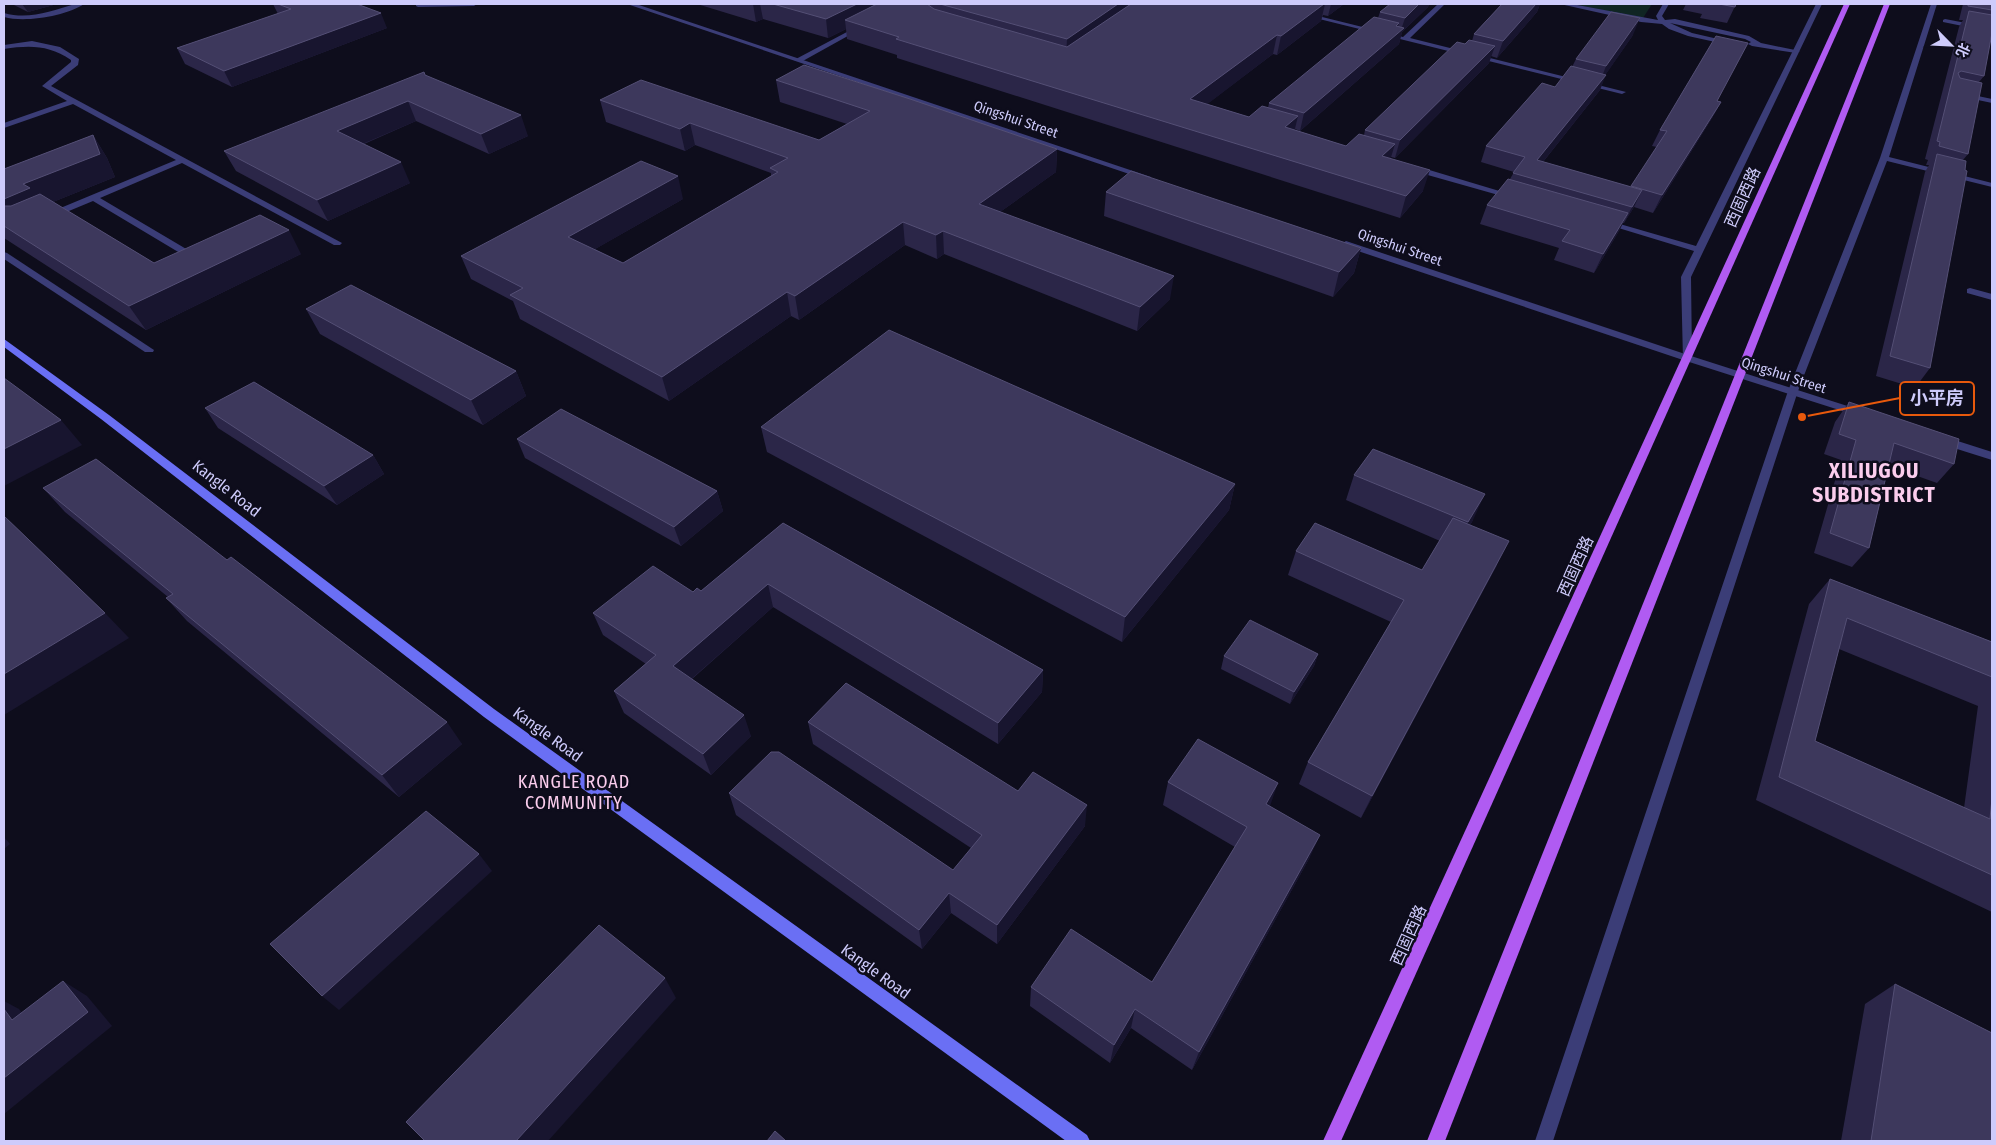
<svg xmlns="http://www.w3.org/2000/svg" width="1996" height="1145" viewBox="0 0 1996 1145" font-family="'Fira Sans Condensed','Noto Sans SC',sans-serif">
<rect width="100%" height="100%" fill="#0e0d1c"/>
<polygon fill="#102523" points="1573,4 1652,4 1643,18"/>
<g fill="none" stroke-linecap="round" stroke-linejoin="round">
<g fill="#3b3d77" fill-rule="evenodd">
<path d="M75,4H84C66,16 25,23 4,17V13C29,20 51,11 75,4Z"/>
<polygon points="416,4 477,4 474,6 418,7 416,6"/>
<polygon points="1438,4 1445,4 1410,38 1626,92 1622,94 1303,15 1306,13 1403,37"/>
<polygon points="1560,4 1572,4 1658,20 1656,16 1663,4 1669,4 1662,16 1665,20 1675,19 1749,36 1761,43 1800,51 1796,53 1752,46 1748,44 1751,42 1745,39 1670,23 1692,33 1731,42 1731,44 1729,45 1688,36 1669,29 1662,24 1641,22"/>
<polygon points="862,24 865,26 864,27 801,62 794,60"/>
<path d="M32,41L60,47L79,59L78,65L51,86L342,243L340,245H334L182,163L100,198L193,253H199L201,255L196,259H190L93,201L52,218H46V214L176,160L73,104L4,128V123L67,101L42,86L71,62V60C49,45 30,45 4,49V45Z"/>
<polygon points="4,252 7,253 154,350 153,352 145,352 4,259"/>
<polygon points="1970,288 1992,294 1992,300 1967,293 1967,289"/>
</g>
<g fill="#3b3d77" fill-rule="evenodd">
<polygon points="1816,4 1822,4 1691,277 1692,358 1687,361 1683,360 1681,277 1694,251 1602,223 1606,220 1696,246"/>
<polygon points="1931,4 1937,4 1889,157 1992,183 1992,187 1887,161 1798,391 1553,1141 1535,1141 1788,391 1880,158"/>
<polygon points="1945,19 1992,28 1992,32 1943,22 1943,20"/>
<polygon points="1959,92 1992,99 1992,103 1959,96"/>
<polygon points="1410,166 1416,166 1516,196 1509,198 1410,170"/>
</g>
<g fill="#3b3d77" fill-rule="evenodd">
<polygon points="627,4 636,4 1151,177 1144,179"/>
<polygon points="1346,241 1691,356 1863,411 1864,413 1859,417 1855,415 1683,360 1343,246 1341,244"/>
<polygon points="1942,436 1992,452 1992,460 1938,443 1936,440"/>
</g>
<polygon fill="#6a6ff4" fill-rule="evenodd" points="4,339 109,415 494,709 1087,1135 1090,1141 1066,1141 484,717 101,419 4,347"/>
<g fill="#b05bf2" fill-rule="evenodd">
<polygon points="1844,4 1850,4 1341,1141 1323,1141"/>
<polygon points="1884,4 1890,4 1445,1141 1427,1141"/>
</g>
</g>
<g fill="#2b2648" fill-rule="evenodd">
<polygon points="12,4 57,4 28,12"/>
<polygon points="273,4 357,4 387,28 232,87 185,64 177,48 278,14"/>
<polygon points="697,4 1344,4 1328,16 1323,15 1321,21 1277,55 1273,54 1207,104 1249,117 1268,108 1269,103 1378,18 1380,12 1390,4 1429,4 1428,7 1402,32 1399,44 1300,131 1295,129 1295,130 1346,146 1364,135 1365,130 1465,44 1472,41 1474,34 1502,4 1540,4 1537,12 1497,58 1491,56 1489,63 1395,158 1391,157 1390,159 1423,191 1400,218 897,58 897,55 847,39 846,29 828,38 763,19 756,22"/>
<polygon points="1686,4 1736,4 1727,23 1700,18 1702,14 1683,10"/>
<polygon points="1963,4 1992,4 1992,13 1991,15 1984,76 1979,82 1968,154 1963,160 1930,368 1915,388 1876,376 1925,172 1929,165 1926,165 1928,160 1925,159 1959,27 1963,20 1959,20"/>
<polygon points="1633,35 1605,75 1600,90 1543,162 1631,187 1657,147 1652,146 1660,130 1748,43 1717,101 1721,102 1712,118 1653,213 1634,207 1624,223 1623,223 1619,231 1594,273 1554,260 1559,248 1480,224 1487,205 1510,179 1514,172 1481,162 1486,146 1555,87 1572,67 1576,59"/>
<polygon points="425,75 528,136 489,154 416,121 364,144 410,183 328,221 236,171 224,151"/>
<polygon points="776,80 1057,149 1056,172 1000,212 1170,299 1137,331 944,254 937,259 905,245 799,320 791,316 669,401 520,319 513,301 471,279 461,256 683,199 595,249 623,263 771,176 771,173 695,145 685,151 606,122 600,100 819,140 847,124 780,102"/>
<polygon points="93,135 107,158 115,177 53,202 154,263 301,254 146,330 4,238 4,169"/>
<polygon points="1106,192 1361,248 1354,273 1333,297 1104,216"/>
<polygon points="306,309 516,371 526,396 483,425 320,334"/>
<polygon points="1849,402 1954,464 1937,483 1889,466 1869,548 1852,567 1814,553 1841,460 1824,454 1835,422"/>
<polygon points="205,408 373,455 384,474 337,505 218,428"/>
<polygon points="761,427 1235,484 1229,510 1122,642 767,452"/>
<polygon points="517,439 717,491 723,511 681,546 525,458"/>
<polygon points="1354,475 1473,520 1470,525 1497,565 1361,818 1299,784 1308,762 1391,622 1288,575 1296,551 1422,570 1440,541 1346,500"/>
<polygon points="43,488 227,560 462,744 399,797 187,621 166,598 168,597 65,512"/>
<polygon points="783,523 1043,670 1042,692 998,744 773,607 692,679 751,736 711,775 624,713 614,691 646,664 603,635 593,613 701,591"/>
<path d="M1830,579L1992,642V912L1756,800L1809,604ZM1839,649L1978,706L1964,808L1815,741Z"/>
<polygon points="1318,654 1314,666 1290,704 1221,669 1224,656"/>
<polygon points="808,722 1018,791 1085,826 997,944 951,913 922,949 736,815 729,793 953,870 971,848 813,744"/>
<polygon points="1168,782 1269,806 1310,857 1192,1070 1131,1028 1110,1063 1030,1006 1031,987 1152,982 1235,847 1163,805"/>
<polygon points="1895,984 1992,1141 1841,1141 1865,1004"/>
</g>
<g fill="#18152f">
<polygon points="22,4 57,4 28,12"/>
<polygon points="753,4 760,4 763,19 756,22"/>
<polygon points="857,4 884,4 845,20 846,29 828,38 826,19"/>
<polygon points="1118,4 1143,4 1066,58 1067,39"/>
<polygon points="1324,4 1325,4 1321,21 1277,55 1281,36"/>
<polygon points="1331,4 1344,4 1328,16"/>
<polygon points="1419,4 1429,4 1428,7 1402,32 1399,44 1300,131 1304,113 1399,23 1396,34 1401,30 1405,18"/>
<polygon points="1536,4 1540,4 1537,12 1497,58 1503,41"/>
<polygon points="381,13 387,28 232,87 224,71"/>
<polygon points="1640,18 1633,35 1602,80 1606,75 1600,90 1531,177 1537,160 1600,82 1606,66"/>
<polygon points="1277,35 1273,54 1188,119 1190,99"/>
<polygon points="1495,46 1489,63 1395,158 1400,140"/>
<polygon points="408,101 416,121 346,151 337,131"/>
<polygon points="1721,102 1712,118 1653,213 1662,195"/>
<polygon points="521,115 528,136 489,154 481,134"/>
<polygon points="1298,116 1293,137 1285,127"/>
<polygon points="690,123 695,145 685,151 680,129"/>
<polygon points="93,135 107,158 115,177 43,206 4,208 4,199"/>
<polygon points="1395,144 1389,164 1382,156"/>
<polygon points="1057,149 1056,172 979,227 979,204"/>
<polygon points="401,162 410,183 328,221 317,200"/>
<polygon points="1430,170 1423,191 1400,218 1406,196"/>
<polygon points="678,176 683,199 576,260 568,237"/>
<polygon points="1642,190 1634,207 1624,223 1632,207"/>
<polygon points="1628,213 1619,231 1594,273 1603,254"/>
<polygon points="903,222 905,245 799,320 795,296"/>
<polygon points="289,230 301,254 146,330 129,306"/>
<polygon points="943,231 944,254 937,259 936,235"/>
<polygon points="1361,248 1354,273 1333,297 1339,272"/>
<polygon points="1174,276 1170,299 1137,331 1140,307"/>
<polygon points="787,292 791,316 669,401 662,377"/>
<polygon points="516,371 526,396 483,425 471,400"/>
<polygon points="61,420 82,445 4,486 4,449"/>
<polygon points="373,455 384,474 337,505 324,486"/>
<polygon points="1235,484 1229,510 1122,642 1125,617"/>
<polygon points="717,491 723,511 681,546 674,527"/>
<polygon points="1485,494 1473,520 1457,548 1468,522"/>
<polygon points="1509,541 1497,565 1361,818 1372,796"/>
<polygon points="768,584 773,607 681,688 673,666"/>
<polygon points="105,613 129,638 4,715 4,674"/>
<polygon points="1318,654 1314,666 1290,704 1294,692"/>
<polygon points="1043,670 1042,692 998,744 998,723"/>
<polygon points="744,715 751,736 711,775 703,754"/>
<polygon points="447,722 462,744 399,797 382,775"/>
<polygon points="1278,783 1270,806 1258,827 1266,804"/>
<polygon points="1087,805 1085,826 997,944 997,925"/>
<polygon points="1320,835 1310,857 1192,1070 1199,1052"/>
<polygon points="4,837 10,844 4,849"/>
<polygon points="479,854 492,871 339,1010 322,996"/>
<polygon points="949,893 951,913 922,949 919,930"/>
<polygon points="665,978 676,998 548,1141 516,1141"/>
<polygon points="63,981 87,996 112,1026 4,1114 4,1078"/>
<polygon points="4,1001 19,1009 38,1034 12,1020 4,1009"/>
<polygon points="1135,1009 1131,1028 1110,1063 1114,1045"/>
</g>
<g fill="#3d385c" stroke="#544f75">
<polygon points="278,4 357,4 381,13 224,71 177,48 291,9"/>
<polygon points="773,4 857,4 826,19"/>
<polygon points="877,4 927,4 934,9 1067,47 1131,4 1324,4 1281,36 1277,35 1190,99 1249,117 1262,106 1298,116 1285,127 1346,146 1359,134 1395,144 1382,156 1430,170 1406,196 896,39 899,37 845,20"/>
<polygon points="940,4 1118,4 1067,39"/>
<polygon points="1390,4 1419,4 1405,18 1380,12"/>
<polygon points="1502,4 1536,4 1503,41 1474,34"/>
<polygon points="1719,4 1736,4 1735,7"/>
<polygon points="1968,4 1992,4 1992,10 1968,6"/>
<polygon points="1969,11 1992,15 1992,33 1984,76 1961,71 1958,73 1960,78 1982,83 1968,154 1939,146 1940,142 1937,141"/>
<polygon points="1611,12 1640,18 1606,66 1576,59"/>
<polygon points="1374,17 1399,23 1396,26 1404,28 1304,113 1269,103"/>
<polygon points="1716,36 1748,43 1717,101 1721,102 1662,195 1631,186 1667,131 1660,130"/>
<polygon points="1469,40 1495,46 1400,140 1365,130 1457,42 1465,44"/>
<polygon points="804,65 910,99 1057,149 979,204 1174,276 1140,307 943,231 936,235 903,222 795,296 787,292 662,377 510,295 523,288 461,256 641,161 678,176 568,237 623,263 778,172 770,168 788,158 690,123 680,129 600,100 641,80 819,140 870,111 776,80"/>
<polygon points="1571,66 1606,75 1537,160 1642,190 1632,207 1513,173 1525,157 1486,146 1542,83 1555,87"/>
<polygon points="424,72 425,75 521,115 481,134 408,101 337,131 401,162 317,200 224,151"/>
<polygon points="93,135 100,154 23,184 30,188 4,199 4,169"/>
<polygon points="1937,154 1966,161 1965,170 1967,171 1930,368 1890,356"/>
<polygon points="1131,171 1361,248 1339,272 1106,192"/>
<polygon points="1508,179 1628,213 1603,254 1562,241 1570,230 1487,205"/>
<polygon points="40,194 154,263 260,215 289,230 129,306 4,226 4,206 11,206"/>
<polygon points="351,285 516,371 471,400 306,309"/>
<polygon points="889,330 1235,484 1125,617 761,427"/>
<polygon points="4,378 61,420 4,449"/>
<polygon points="254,382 373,455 324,486 205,408"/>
<polygon points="1849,402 1959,439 1954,464 1894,443 1869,548 1830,533 1856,440 1839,434"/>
<polygon points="561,409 717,491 674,527 517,439"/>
<polygon points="1373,449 1485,494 1468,522 1354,475"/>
<polygon points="96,459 227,560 231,557 447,722 382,775 166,598 173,594 43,488"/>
<polygon points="4,516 105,613 4,674"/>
<polygon points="1453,518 1509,541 1372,796 1308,762 1404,600 1296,551 1315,523 1422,570"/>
<polygon points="783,523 1043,670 998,723 768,584 673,666 744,715 703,754 614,691 656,655 593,613 653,566 693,592 697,588 701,591"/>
<polygon points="1830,579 1992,642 1992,677 1847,618 1815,741 1990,819 1992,798 1992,875 1779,777"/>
<polygon points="1250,620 1318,654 1294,692 1224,656"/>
<polygon points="846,683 1018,791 1033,772 1087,805 997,925 949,893 919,930 729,793 771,752 779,752 953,870 982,835 808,722"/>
<polygon points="1198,739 1278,783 1266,804 1320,835 1199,1052 1135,1009 1114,1045 1031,987 1071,929 1152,982 1247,827 1168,782"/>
<polygon points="426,811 479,854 322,996 270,944"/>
<polygon points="599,925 665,978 516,1141 425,1141 406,1122"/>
<polygon points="63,981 88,1012 4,1078 4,1009 12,1020"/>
<polygon points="1895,984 1992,1033 1992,1141 1871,1141"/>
<polygon points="775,1131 786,1141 767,1141"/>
</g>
<g text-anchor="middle" stroke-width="5" stroke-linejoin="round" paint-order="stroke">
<g font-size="14" fill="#cecbfb" stroke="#0e0d1c">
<text transform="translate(1016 119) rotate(19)" y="5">Qingshui Street</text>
<text transform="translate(1400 247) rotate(19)" y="5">Qingshui Street</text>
<text transform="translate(1784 375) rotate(18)" y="5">Qingshui Street</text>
</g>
<g font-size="16" fill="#cecbfb" stroke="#0e0d1c">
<text transform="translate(1742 197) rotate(-66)" y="6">西固西路</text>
<text transform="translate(227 488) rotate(38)" y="6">Kangle Road</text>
<text transform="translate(1575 566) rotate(-66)" y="6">西固西路</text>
<text transform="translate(548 734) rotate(36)" y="6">Kangle Road</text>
<text transform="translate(1408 935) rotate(-66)" y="6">西固西路</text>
<text transform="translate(876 971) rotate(36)" y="6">Kangle Road</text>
</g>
<g font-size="18" letter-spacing="1" fill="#fbcded" stroke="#0e0d1c">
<text x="574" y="788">KANGLE ROAD<tspan x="574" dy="21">COMMUNITY</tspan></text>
</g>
<g font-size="21" font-weight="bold" letter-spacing="1" fill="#fbcded" stroke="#0e0d1c">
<text x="1874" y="478">XILIUGOU<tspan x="1874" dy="24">SUBDISTRICT</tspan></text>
</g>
</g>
<path fill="none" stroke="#e8590c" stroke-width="2" d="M1802 417L1900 398"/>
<circle fill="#e8590c" stroke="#0e0d1c" stroke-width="2" cx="1802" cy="417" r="5"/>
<rect fill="#0e0d1c" stroke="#e8590c" stroke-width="2" x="1900" y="382" width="74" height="33" rx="5"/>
<g font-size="18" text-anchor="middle" font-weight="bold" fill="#cecbfb">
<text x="1937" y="404">小平房</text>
</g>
<rect width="1996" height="1145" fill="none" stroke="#cecbfb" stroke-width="10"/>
<g transform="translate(1951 45) rotate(114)" stroke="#0e0d1c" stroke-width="4" paint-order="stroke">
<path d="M0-4L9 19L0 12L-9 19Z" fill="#cecbfb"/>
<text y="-8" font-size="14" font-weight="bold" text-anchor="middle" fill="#cecbfb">北</text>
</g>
</svg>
